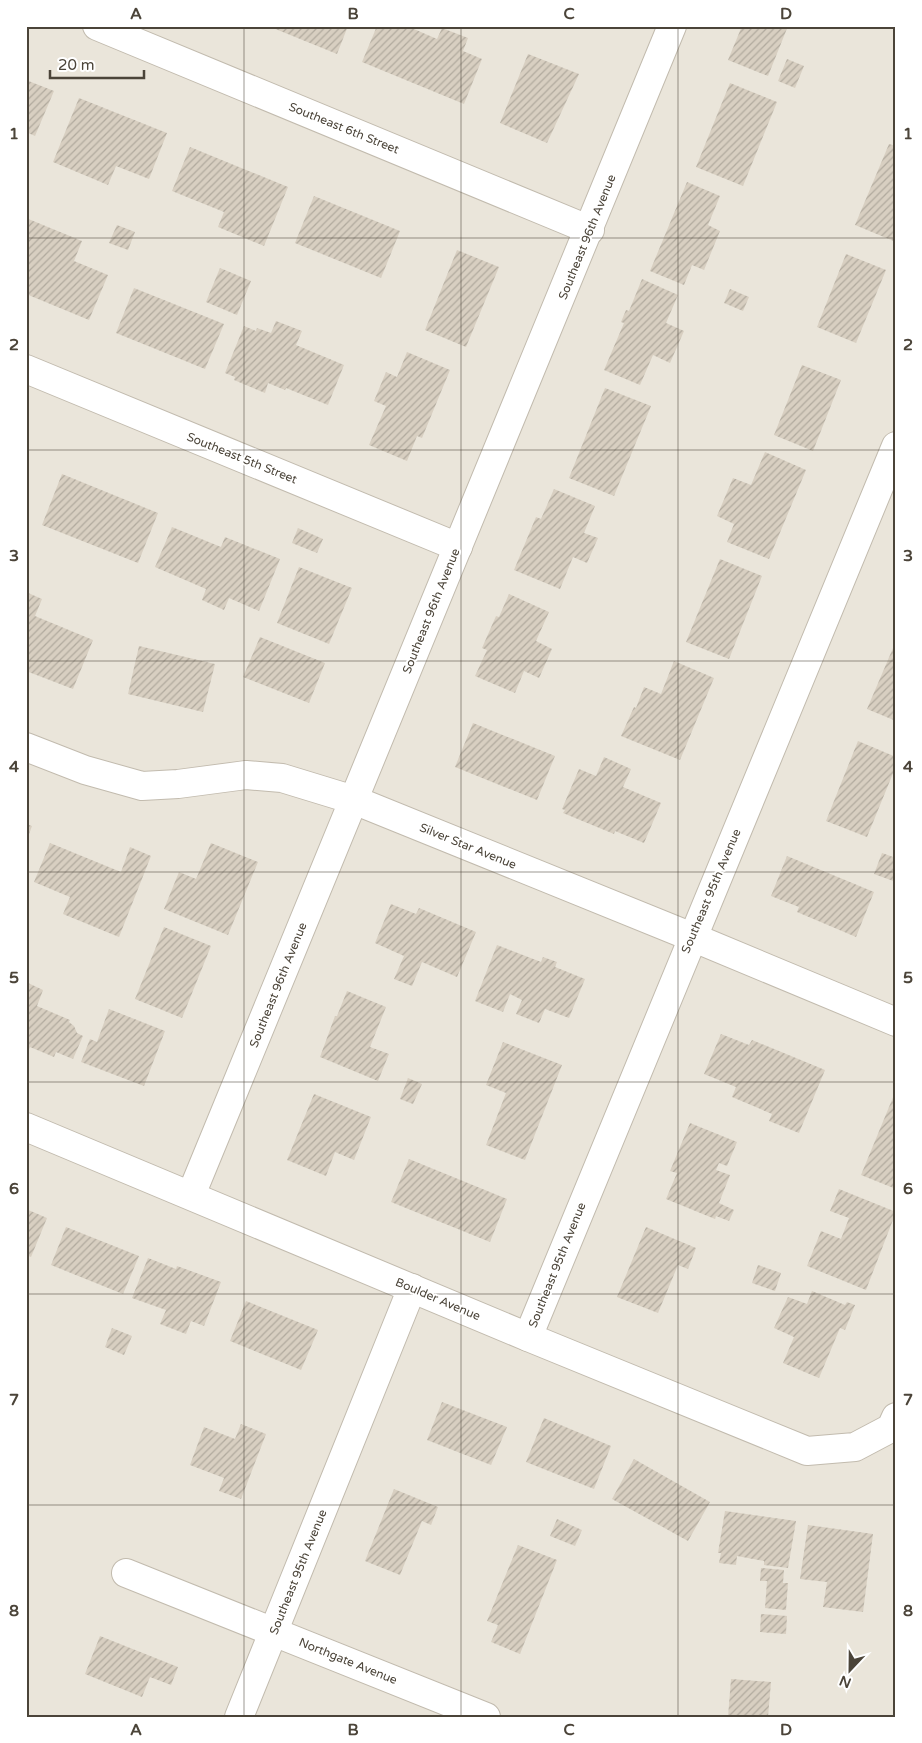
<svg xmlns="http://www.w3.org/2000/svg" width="922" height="1743" viewBox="0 0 922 1743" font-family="'Varela Round',sans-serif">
<defs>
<pattern id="building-hatch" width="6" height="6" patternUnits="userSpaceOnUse" patternTransform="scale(1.25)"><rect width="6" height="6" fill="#d8cfc1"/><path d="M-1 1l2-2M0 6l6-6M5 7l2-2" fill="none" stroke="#b1aa9e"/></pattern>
</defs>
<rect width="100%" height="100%" fill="#f6f3ec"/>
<rect fill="#eae5da" x="26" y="26" width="870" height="1691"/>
<g fill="url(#building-hatch)">
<polygon points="268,26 348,26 337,54"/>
<polygon points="377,26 407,26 437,39 442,28 468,38 463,51 482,59 464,104 362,62"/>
<polygon points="742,26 788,26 768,76 728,60"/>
<polygon points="528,54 579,74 547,143 500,123"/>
<polygon points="787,59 804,66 795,88 778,81"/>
<polygon points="26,80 54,91 35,136 26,132"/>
<polygon points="730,83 777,102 743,186 696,167"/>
<polygon points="79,98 167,133 149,179 116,166 108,185 53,162"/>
<polygon points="889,144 896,146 896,242 855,225"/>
<polygon points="190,147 288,187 264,246 218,227 224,212 172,191"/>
<polygon points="687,182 720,196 708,225 720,231 704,270 692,265 684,285 650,271"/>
<polygon points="314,196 400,231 381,278 295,243"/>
<polygon points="26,218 82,241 74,261 108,275 89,320 26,294"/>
<polygon points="117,225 135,232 128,250 109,243"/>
<polygon points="457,250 499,267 466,347 425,330"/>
<polygon points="846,254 886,270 856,343 817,327"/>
<polygon points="220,268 251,281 237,315 206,302"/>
<polygon points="642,279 678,295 666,323 684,331 670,363 653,355 640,385 604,370 624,323 621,322 626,310 629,311"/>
<polygon points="134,288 224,324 205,369 116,333"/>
<polygon points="730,289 749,297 743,311 724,303"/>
<polygon points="276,321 302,331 296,345 344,365 328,405 286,388 285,390 268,383 265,393 234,380 235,377 225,373 244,326 256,331 257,328 271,333"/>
<polygon points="407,352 450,370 422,438 417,436 407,461 369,445 386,406 374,401 386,372 397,377"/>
<polygon points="802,365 841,380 813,451 774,435"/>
<polygon points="605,388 651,406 614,496 569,478"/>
<polygon points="765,452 806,470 769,559 727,542 734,524 717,516 733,478 751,485"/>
<polygon points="62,474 158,513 138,563 42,525"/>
<polygon points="554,489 595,506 584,533 598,538 587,563 573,557 560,589 514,570 536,517 541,519"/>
<polygon points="172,527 221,547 225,537 280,559 259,611 229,598 224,610 202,600 206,589 155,567"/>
<polygon points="298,528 323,539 317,553 292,543"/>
<polygon points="720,559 762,576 729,659 686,642"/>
<polygon points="299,567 352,588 329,644 277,623"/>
<polygon points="26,592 42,599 35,616 93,640 73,689 26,671"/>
<polygon points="509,594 549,612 536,641 552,649 539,678 524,671 515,693 475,676 487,650 482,648 496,616 499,617"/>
<polygon points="260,637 325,663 309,703 243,677"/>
<polygon points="896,641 896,721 867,709"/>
<polygon points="139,646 215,664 203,712 128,694"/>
<polygon points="674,661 714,678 680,760 621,736 634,707 636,708 644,687 661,694"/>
<polygon points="473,723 555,756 537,800 455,767"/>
<polygon points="858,741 896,757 896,766 867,837 826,821"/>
<polygon points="604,757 631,769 623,787 661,803 644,843 615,831 614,834 563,813 565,810 562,809 579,769 596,776"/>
<polygon points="26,824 32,826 26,842"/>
<polygon points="50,843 121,872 130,847 151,856 119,937 63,914 70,897 34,882"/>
<polygon points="211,843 258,862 228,935 164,909 179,872 196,879"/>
<polygon points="882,853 896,858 896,882 874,874"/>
<polygon points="787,856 874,892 856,937 797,912 799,907 771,896"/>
<polygon points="391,904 416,914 419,908 476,932 457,977 422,962 412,986 394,979 404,956 375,943"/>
<polygon points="164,927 211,946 182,1018 135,999"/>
<polygon points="497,945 541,962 543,957 557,962 555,967 585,979 569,1018 545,1009 539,1023 516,1014 522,1000 510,994 503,1012 475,1001"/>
<polygon points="26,982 43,990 37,1006 70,1020 69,1022 74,1026 77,1033 83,1036 73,1059 56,1052 54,1057 30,1047 26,1056"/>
<polygon points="347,991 386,1007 370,1047 389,1054 378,1081 320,1057 335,1016 337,1016"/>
<polygon points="109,1009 165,1031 144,1086 81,1062 90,1039 97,1042"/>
<polygon points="721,1034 749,1045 752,1040 825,1070 799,1133 769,1121 772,1114 732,1097 736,1087 704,1074"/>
<polygon points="503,1042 562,1065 525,1160 486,1145 506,1093 486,1085"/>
<polygon points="408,1078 422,1084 413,1104 400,1099"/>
<polygon points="896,1090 896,1189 861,1175"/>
<polygon points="314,1094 371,1117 354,1160 335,1152 326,1176 287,1160"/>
<polygon points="690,1123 737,1142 727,1166 719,1163 716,1170 730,1175 719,1203 734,1210 729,1221 716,1216 715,1219 666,1199 677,1173 670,1171"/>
<polygon points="409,1159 507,1199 490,1242 391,1202"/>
<polygon points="839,1189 896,1212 866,1290 807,1266 821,1231 841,1239 849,1218 830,1211"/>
<polygon points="26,1209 47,1218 31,1257 26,1255"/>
<polygon points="66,1227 139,1256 123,1294 51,1265"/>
<polygon points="646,1227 696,1248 688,1269 678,1265 658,1313 617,1297"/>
<polygon points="148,1258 176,1269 177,1266 221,1282 204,1326 191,1321 186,1334 160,1324 166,1310 132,1298"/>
<polygon points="758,1265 781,1273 775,1291 752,1283"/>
<polygon points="812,1291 845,1305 847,1302 855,1305 845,1330 840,1328 819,1378 783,1363 794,1337 774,1328 788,1297 807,1304"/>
<polygon points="246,1301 318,1330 301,1370 230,1341"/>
<polygon points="112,1328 132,1336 124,1355 105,1347"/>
<polygon points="442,1402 507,1427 491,1465 427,1440"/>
<polygon points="544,1418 611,1446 594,1489 526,1462"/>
<polygon points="241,1424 266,1434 241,1499 219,1491 224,1478 190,1465 204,1427 235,1439"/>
<polygon points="634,1459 710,1502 688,1541 612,1499"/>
<polygon points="394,1489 438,1507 431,1525 422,1521 400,1575 365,1561"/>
<polygon points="725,1511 796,1521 788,1568 764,1565 764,1561 737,1556 736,1565 719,1563 721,1553 718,1553"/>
<polygon points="557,1519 582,1530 575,1546 550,1536"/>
<polygon points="808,1525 873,1534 863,1612 823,1607 827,1582 800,1579"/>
<polygon points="518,1545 557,1560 520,1654 491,1642 498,1625 487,1621"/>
<polygon points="761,1568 784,1570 783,1583 788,1583 786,1610 765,1608 767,1581 760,1581"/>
<polygon points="761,1614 787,1616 786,1634 760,1632"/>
<polygon points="100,1636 178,1667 171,1685 150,1677 142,1697 85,1674"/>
<polygon points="731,1679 771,1682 768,1717 728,1717"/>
</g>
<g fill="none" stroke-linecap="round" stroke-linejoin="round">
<g stroke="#c2bbae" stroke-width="30">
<g id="street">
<polyline points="97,26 590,230"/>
<polyline points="26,369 458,547"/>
<polyline points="26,747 85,770 142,786 178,784 246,775 282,778 354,800 692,937 896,1022"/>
<polyline points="26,1127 528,1337 807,1451 855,1447 891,1428 896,1417"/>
<polyline points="191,1195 672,26"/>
<polyline points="528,1337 896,446"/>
<polyline points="126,1573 486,1717"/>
<polyline points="239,1717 412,1288"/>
</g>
</g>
<use href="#street" stroke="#fff" stroke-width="28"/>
</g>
<path fill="none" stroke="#4b4439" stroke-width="1" stroke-opacity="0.55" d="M244,26V1717M461,26V1717M678,26V1717M26,238H896M26,450H896M26,661H896M26,872H896M26,1082H896M26,1294H896M26,1505H896"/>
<g text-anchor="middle" stroke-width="4" stroke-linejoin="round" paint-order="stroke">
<g font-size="12" fill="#4b4439" stroke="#fff">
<text transform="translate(344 128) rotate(22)" y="4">Southeast 6th Street</text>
<text transform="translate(587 237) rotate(-68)" y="4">Southeast 96th Avenue</text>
<text transform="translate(242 458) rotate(22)" y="4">Southeast 5th Street</text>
<text transform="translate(431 611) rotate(-68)" y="4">Southeast 96th Avenue</text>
<text transform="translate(468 846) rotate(22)" y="4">Silver Star Avenue</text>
<text transform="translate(711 891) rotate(-67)" y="4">Southeast 95th Avenue</text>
<text transform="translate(278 985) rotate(-68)" y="4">Southeast 96th Avenue</text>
<text transform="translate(557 1265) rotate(-68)" y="4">Southeast 95th Avenue</text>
<text transform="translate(438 1299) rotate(23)" y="4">Boulder Avenue</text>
<text transform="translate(298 1572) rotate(-68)" y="4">Southeast 95th Avenue</text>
<text transform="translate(348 1661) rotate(22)" y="4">Northgate Avenue</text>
</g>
</g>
<rect width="922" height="1743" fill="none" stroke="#ffffff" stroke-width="55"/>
<g transform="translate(850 1670) rotate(202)" stroke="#ffffff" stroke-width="4" paint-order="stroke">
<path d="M0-4L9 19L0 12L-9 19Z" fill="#4b4439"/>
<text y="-8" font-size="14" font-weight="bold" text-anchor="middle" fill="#4b4439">N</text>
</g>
<path d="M50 70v8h94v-8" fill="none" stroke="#4b4439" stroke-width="2.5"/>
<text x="58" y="70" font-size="15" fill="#4b4439" stroke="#ffffff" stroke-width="4" paint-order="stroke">20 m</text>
<rect x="28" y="28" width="866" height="1688" fill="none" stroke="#4b4439" stroke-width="2"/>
<g font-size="16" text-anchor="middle" font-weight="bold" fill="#4b4439">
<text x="136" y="19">A</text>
<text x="353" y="19">B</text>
<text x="569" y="19">C</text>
<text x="786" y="19">D</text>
<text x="14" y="139">1</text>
<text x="908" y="139">1</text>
<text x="14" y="350">2</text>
<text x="908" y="350">2</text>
<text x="14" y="561">3</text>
<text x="908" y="561">3</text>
<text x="14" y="772">4</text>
<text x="908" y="772">4</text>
<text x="14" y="983">5</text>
<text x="908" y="983">5</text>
<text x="14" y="1194">6</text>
<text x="908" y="1194">6</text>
<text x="14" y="1405">7</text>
<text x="908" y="1405">7</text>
<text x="14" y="1616">8</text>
<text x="908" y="1616">8</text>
<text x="136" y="1735">A</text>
<text x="353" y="1735">B</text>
<text x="569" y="1735">C</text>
<text x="786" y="1735">D</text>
</g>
</svg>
